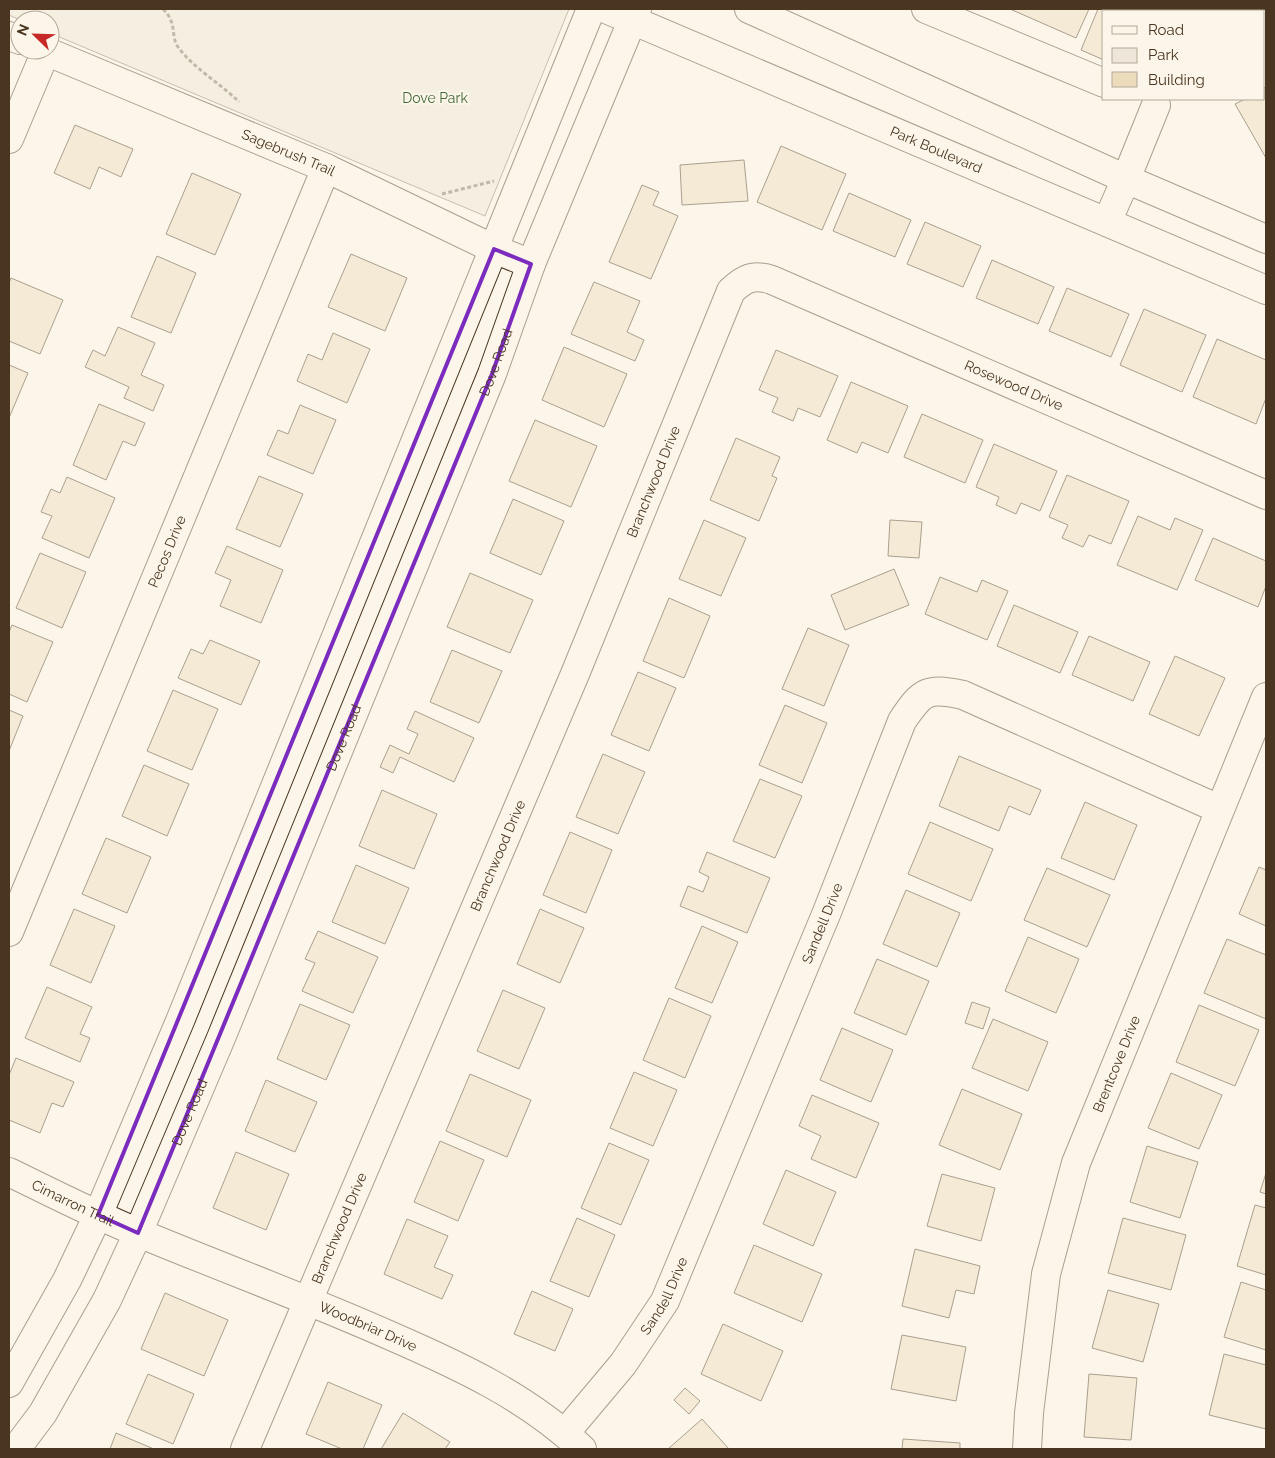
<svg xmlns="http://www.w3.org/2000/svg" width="1275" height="1458" viewBox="0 0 1275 1458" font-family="Raleway,sans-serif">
<rect width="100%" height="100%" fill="#fbf6e9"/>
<polygon fill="#ede6d9" stroke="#887966" points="9,9 569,9 485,216 50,33 50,20 20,20 9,15"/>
<g fill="#ecdcbc" stroke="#4a3520">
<polygon points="1010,9 1089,9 1076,38"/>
<polygon points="1098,9 1112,11 1104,11 1104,60 1081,50"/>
<polygon points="1116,9 1168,9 1167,11 1115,11"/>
<polygon points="1266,86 1266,158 1235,104 1245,99 1264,99 1264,88"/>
<polygon points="75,125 133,149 121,177 99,167 90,189 54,173"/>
<polygon points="781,146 846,174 822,230 757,202"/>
<polygon points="744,160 748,201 682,205 680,165"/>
<polygon points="192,173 241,194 215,255 166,234"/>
<polygon points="642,185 659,192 653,205 678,216 651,279 609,262"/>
<polygon points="849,193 911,220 895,257 833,231"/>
<polygon points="925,222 981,246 963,287 907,264"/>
<polygon points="351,254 407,278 385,331 328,307"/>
<polygon points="157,256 196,273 171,333 131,317"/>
<polygon points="992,260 1054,287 1038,324 976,298"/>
<polygon points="11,278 63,300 40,354 9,341 9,283"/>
<polygon points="594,282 640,301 627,332 644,340 635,361 571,334"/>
<polygon points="1067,288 1129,314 1111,357 1049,331"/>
<polygon points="1144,309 1206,335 1182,392 1120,365"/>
<polygon points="118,327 155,343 141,375 164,385 153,411 124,398 129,387 85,367 93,350 105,356"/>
<polygon points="333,333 370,349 347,403 297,381 308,354 322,360"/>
<polygon points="1217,339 1266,360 1266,398 1256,424 1193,397"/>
<polygon points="564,347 627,374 604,427 542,400"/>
<polygon points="776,350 838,376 820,417 798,408 793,421 772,412 778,398 759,390"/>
<polygon points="9,365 28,373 9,418"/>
<polygon points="851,382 908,406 888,453 862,442 857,453 827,440"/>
<polygon points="99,404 145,423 135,446 123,441 106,480 73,465"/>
<polygon points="300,405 336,420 313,474 267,455 278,430 288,434"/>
<polygon points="922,414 983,440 965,483 904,457"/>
<polygon points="535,420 597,446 571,507 509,481"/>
<polygon points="736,438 780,457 772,476 777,478 759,521 710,500"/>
<polygon points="994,444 1057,471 1040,511 1021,503 1016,514 996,505 999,497 976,487"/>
<polygon points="1067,475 1129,501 1111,544 1089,535 1083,547 1062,538 1068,525 1049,517"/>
<polygon points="259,476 303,494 280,547 236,529"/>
<polygon points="67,477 115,498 89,558 42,538 52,516 41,512 51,489 60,493"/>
<polygon points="513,499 564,521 541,575 490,553"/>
<polygon points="1138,516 1170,530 1175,518 1203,530 1177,590 1117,565"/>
<polygon points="704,520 746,538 721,596 679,579"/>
<polygon points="890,520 922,522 919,558 888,556"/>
<polygon points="1213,538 1266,561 1266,586 1258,607 1195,580"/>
<polygon points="227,546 283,570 261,623 220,606 231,580 215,573"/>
<polygon points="40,553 86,572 62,628 16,608"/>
<polygon points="894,569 909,605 845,630 831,595"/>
<polygon points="470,573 533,600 510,653 447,627"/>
<polygon points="940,577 977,592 982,580 1008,591 987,640 925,614"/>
<polygon points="669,598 710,616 684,678 643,661"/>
<polygon points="1014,605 1078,632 1060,673 997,646"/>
<polygon points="12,625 53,642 27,702 9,694 9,632"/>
<polygon points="808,628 849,645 824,706 782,689"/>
<polygon points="1089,636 1150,662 1133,701 1072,675"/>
<polygon points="210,640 260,661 241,705 178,678 191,649 203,654"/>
<polygon points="452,650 502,671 479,723 430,702"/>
<polygon points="1175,656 1225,678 1199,736 1149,714"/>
<polygon points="638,672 676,688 649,751 611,735"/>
<polygon points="173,690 218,709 192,770 147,751"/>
<polygon points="785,705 827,723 802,783 759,765"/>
<polygon points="9,710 23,716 9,751"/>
<polygon points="415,711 474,738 454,782 400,757 393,773 380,767 390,745 409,754 418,734 407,729"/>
<polygon points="603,754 645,772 618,834 576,817"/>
<polygon points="959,756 1041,790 1030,815 1009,806 999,831 939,806"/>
<polygon points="144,765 189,784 167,836 122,816"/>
<polygon points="760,779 802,796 775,858 733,841"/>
<polygon points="382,790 437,814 414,869 359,846"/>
<polygon points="1085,802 1137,825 1114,880 1061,858"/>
<polygon points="930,822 993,849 971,901 908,874"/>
<polygon points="570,832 612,850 586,913 543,895"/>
<polygon points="106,838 151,857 127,913 82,894"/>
<polygon points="707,852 770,878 747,933 680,906 688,886 703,892 709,877 699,872"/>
<polygon points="356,865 409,888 385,944 332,922"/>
<polygon points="1259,867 1266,870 1266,926 1239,914"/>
<polygon points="1047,868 1110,895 1087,947 1024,920"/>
<polygon points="906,890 960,913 937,967 883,944"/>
<polygon points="74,909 115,926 91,983 50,965"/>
<polygon points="540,909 584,928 560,983 517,964"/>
<polygon points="702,926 738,942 712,1003 675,988"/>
<polygon points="318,931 378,957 353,1013 302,991 315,963 305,959"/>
<polygon points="1028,937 1079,959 1056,1013 1005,991"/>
<polygon points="1227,939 1266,955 1266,1019 1204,993"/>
<polygon points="877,959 929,981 906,1035 854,1013"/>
<polygon points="47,987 92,1007 80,1034 90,1038 80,1062 25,1038"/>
<polygon points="503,990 545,1008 519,1069 477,1051"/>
<polygon points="669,998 711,1016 685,1078 643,1060"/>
<polygon points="972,1002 990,1008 983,1029 965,1023"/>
<polygon points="300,1004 350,1025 326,1080 277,1059"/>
<polygon points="1199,1005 1259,1030 1235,1086 1176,1062"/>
<polygon points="993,1019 1048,1042 1028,1091 972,1068"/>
<polygon points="842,1028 893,1050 871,1102 820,1080"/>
<polygon points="16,1058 74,1082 63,1107 52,1103 40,1133 9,1120 9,1075"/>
<polygon points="634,1072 677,1090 653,1146 610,1128"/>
<polygon points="1171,1073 1222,1095 1199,1149 1148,1128"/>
<polygon points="470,1074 531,1100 507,1157 446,1131"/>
<polygon points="266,1080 317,1102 295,1152 245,1131"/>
<polygon points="962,1089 1022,1114 1000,1170 939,1145"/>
<polygon points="812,1095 879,1123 856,1178 811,1159 821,1136 799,1126"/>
<polygon points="440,1141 484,1160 458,1221 414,1202"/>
<polygon points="609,1143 649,1160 621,1225 581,1208"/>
<polygon points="1147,1146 1198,1162 1180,1218 1130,1202"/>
<polygon points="236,1152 289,1174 266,1230 213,1208"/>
<polygon points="786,1170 836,1192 813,1246 763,1224"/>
<polygon points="1266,1173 1266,1194 1260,1192"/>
<polygon points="942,1174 995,1188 981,1241 927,1226"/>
<polygon points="1255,1205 1266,1208 1266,1275 1237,1266"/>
<polygon points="577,1218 615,1235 589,1297 550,1281"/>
<polygon points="1123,1218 1186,1235 1171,1290 1108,1273"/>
<polygon points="407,1219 448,1236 434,1267 453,1275 442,1299 384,1274"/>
<polygon points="754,1245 822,1274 802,1322 734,1293"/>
<polygon points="915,1249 980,1266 974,1294 956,1290 949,1318 902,1306"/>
<polygon points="1241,1282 1266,1290 1266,1350 1224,1337"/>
<polygon points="1108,1290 1159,1304 1143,1362 1092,1348"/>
<polygon points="532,1291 573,1309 555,1351 514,1334"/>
<polygon points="165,1293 228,1320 204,1376 141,1349"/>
<polygon points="723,1324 783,1351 761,1401 701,1374"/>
<polygon points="902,1335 966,1347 956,1401 891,1389"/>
<polygon points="1224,1354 1266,1365 1266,1429 1209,1415"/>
<polygon points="148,1374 194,1394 173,1444 126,1424"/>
<polygon points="1089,1374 1137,1378 1131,1440 1084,1437"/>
<polygon points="328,1382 382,1405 363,1449 342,1449 306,1434"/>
<polygon points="685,1388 700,1401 689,1414 674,1400"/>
<polygon points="403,1413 450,1442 445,1449 381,1449"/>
<polygon points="702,1419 729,1449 668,1449"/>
<polygon points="116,1433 154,1449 110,1449"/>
<polygon points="903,1439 960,1443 960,1449 902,1449"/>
</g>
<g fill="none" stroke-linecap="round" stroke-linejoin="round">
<g stroke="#4a3520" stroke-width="30">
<g id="minor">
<polyline points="926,9 1104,83"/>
<polyline points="1194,11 1195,9"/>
<polyline points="9,36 20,40"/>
<path id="s1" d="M43,50L326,168L494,249L531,264"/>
<polyline points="9,139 46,51"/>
<polyline points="1126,179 1156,105"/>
<path id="s2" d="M9,932L326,168"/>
<path id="s3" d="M9,1172C52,1193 95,1215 139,1233C223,1268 308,1299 391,1336C460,1366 527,1397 582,1449"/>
<path id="s4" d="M565,1433L623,1364L665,1301L827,912L902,721C922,691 927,687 963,695L1219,809"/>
<path id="s5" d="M245,1449L575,674L731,291C745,278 753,274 772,280L1266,495"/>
<path id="s6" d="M1027,1449L1029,1413L1046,1274L1076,1163L1266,697"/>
</g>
</g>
<g stroke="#4a3520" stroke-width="30">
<g id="major">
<path id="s7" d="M606,9L1266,290"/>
<polyline points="749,9 1126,179 1266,239"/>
<polyline points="1107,222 1126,179"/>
<polyline points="9,1383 67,1280 98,1215 180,1021 591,9"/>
<path id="s8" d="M16,1449L43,1413L107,1300L138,1233L221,1038L492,374L531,264L637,9"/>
</g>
</g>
<g stroke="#7f6f5c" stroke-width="3" stroke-dasharray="4 2.5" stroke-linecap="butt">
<path d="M163,9C178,24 170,35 178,47C193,68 220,83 239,102"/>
<polyline points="442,194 494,181"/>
</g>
<use href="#minor" stroke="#fbf6e9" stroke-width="28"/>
<use href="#major" stroke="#fbf6e9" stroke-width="28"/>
</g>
<path d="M0 0H1275V1458H0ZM494,249L531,264L492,374L138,1233L98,1215Z" fill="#fbf6e9" fill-opacity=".55" fill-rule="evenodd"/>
<path fill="none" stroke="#7b2cbf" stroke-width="4" stroke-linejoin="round" d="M494,249L531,264L492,374L138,1233L98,1215Z"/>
<g text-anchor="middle" stroke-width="4" stroke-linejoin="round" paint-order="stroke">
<g font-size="14" fill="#436837" stroke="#fbf6e9">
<text x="435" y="103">Dove Park</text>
</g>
<g font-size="14" fill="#4a3520" stroke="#fbf6e9">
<text dy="5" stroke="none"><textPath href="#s7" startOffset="359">Park Boulevard</textPath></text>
<text dy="5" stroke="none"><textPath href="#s1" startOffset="266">Sagebrush Trail</textPath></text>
<text dy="5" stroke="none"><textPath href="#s8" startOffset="1190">Dove Road</textPath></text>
<text dy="5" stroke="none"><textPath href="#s5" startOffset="1565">Rosewood Drive</textPath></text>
<text dy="5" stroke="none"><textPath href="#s5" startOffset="1050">Branchwood Drive</textPath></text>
<text dy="5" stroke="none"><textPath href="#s2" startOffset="412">Pecos Drive</textPath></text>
<text dy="5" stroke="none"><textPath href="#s8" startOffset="785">Dove Road</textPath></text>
<text dy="5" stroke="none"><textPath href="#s5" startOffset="645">Branchwood Drive</textPath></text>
<text dy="5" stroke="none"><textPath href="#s4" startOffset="575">Sandell Drive</textPath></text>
<text dy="5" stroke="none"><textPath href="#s6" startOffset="398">Brentcove Drive</textPath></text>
<text dy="5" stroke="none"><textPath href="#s8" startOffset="380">Dove Road</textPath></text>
<text dy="5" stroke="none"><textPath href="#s3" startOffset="71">Cimarron Trail</textPath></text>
<text dy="5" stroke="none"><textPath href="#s5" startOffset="240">Branchwood Drive</textPath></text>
<text dy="5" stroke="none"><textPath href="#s4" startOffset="170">Sandell Drive</textPath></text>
<text dy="5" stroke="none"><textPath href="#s3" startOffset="391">Woodbriar Drive</textPath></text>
</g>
</g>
<rect width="1275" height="1458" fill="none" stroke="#4a3520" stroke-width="20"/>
<rect x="1102" y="10" width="162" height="90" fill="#fbf6e9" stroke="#b4a999"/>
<rect x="1112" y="26" width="25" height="8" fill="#fbf6e9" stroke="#b4a999"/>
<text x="1148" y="35" font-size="15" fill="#4a3520">Road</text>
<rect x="1112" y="48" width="25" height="15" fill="#ede6d9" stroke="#b4a999"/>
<text x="1148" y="60" font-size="15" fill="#4a3520">Park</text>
<rect x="1112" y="72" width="25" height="15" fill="#ecdcbc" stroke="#b4a999"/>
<text x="1148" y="85" font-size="15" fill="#4a3520">Building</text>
<g transform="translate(35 35) rotate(293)"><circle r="24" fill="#fbf6e9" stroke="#b4a999"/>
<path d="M0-4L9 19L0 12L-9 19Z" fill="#c62828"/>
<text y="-8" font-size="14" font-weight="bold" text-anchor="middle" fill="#4a3520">N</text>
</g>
</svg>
